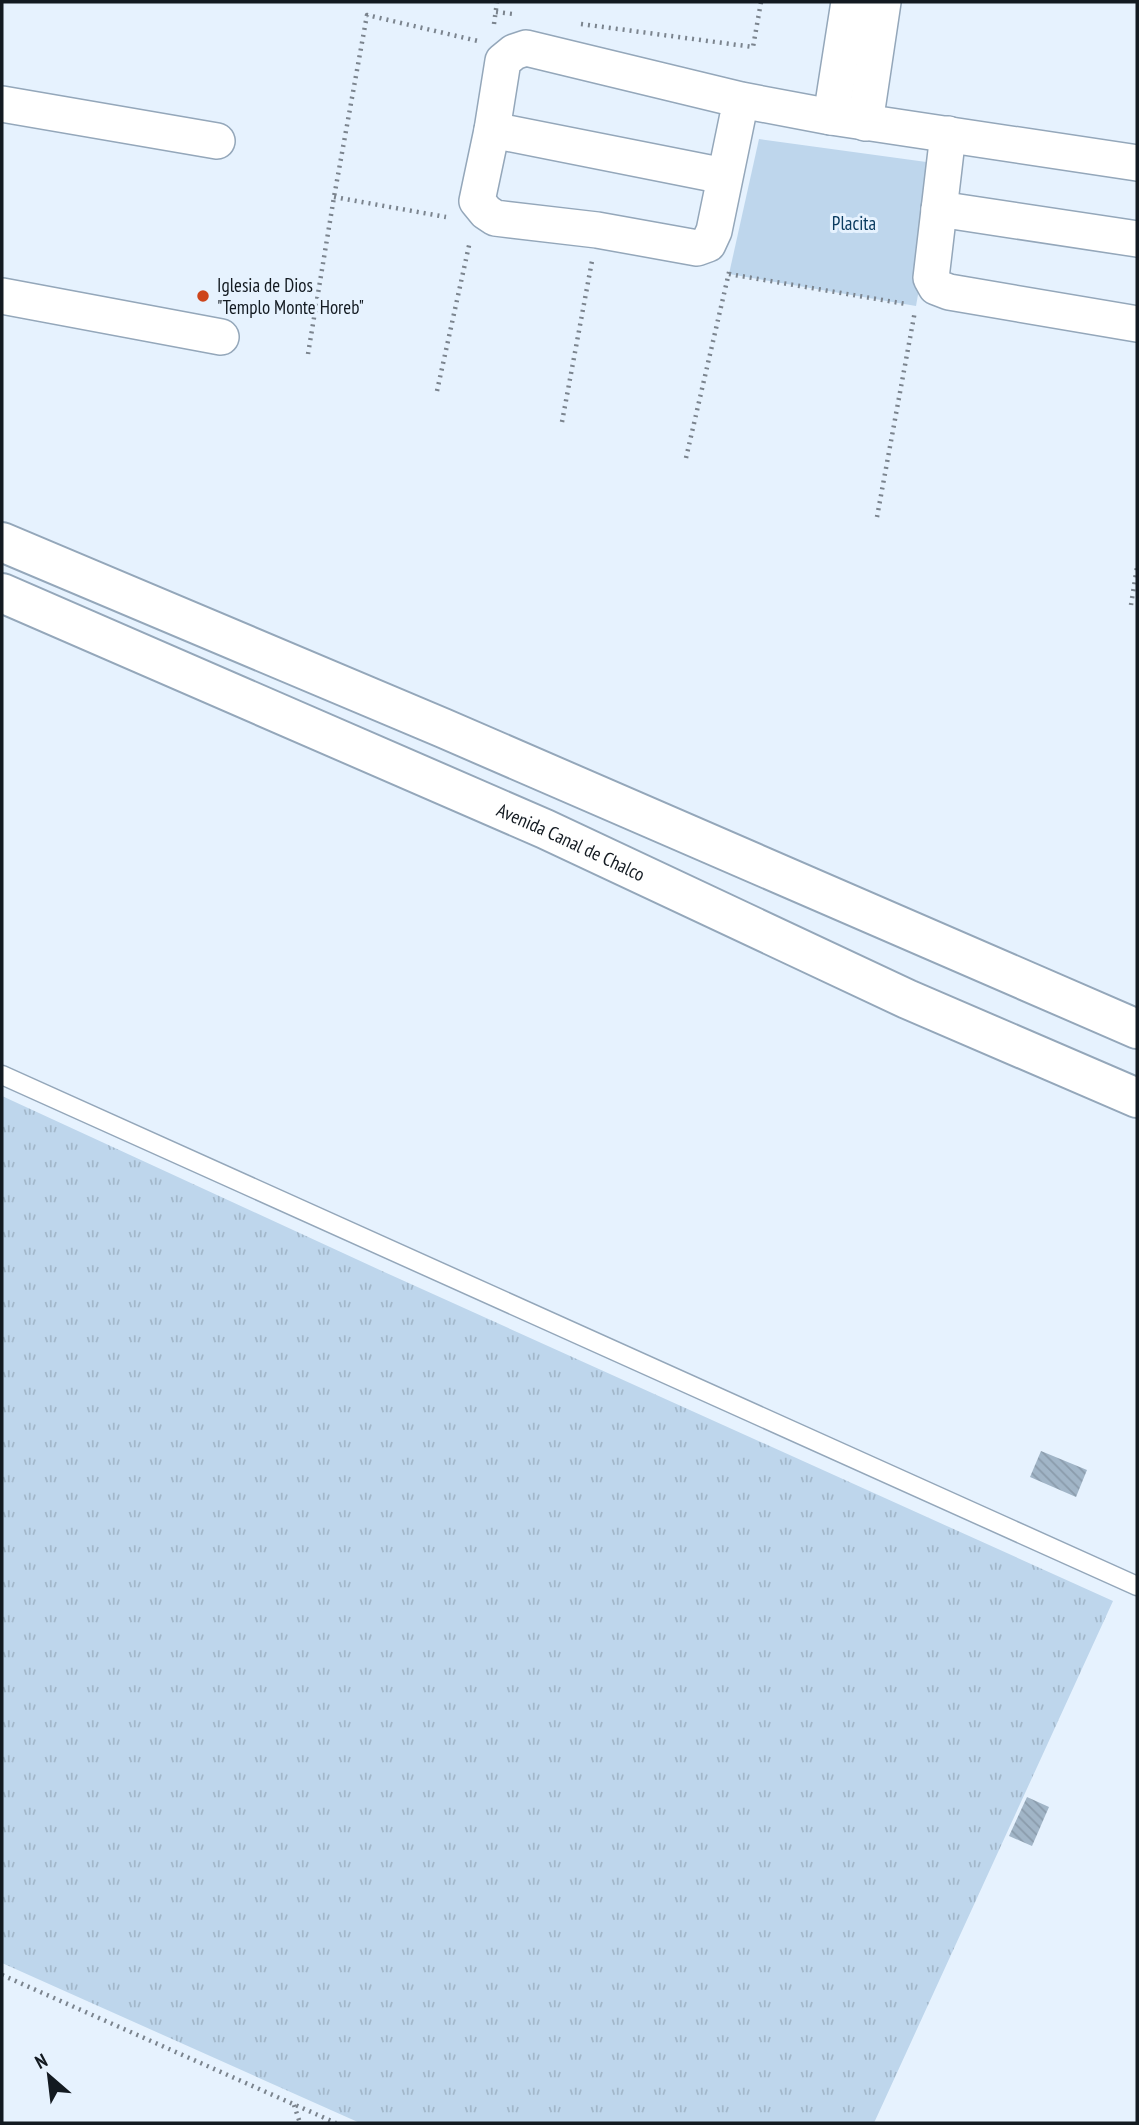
<svg xmlns="http://www.w3.org/2000/svg" width="1139" height="2125" viewBox="0 0 1139 2125" font-family="'PT Sans Narrow',sans-serif">
<defs>
<pattern id="grass-tufts" width="24" height="20" patternUnits="userSpaceOnUse" patternTransform="scale(1.75)"><rect width="24" height="20" fill="#bed6ec"/><path d="M3 7l-1-3M5 7V3M7 7l1-3M15 17l-1-3M17 17v-4M19 17l1-3" fill="none" stroke="#a2b7ca"/></pattern>
<pattern id="building-back-hatch" width="6" height="6" patternUnits="userSpaceOnUse" patternTransform="scale(1.75)"><rect width="6" height="6" fill="#a1b5c7"/><path d="M-1 5l2 2M0 0l6 6M5-1l2 2" fill="none" stroke="#8a9bab"/></pattern>
</defs>
<rect width="100%" height="100%" fill="#e6f2fe"/>
<polygon fill="url(#grass-tufts)" points="2,1096 382,1271 1113,1601 874,2123 360,2123 2,1963"/>
<polygon fill="#bed6ec" points="759,139 941,164 916,306 729,274"/>
<g fill="url(#building-back-hatch)">
<polygon points="1041,1451 1087,1470 1076,1497 1030,1477"/>
<polygon points="1027,1797 1049,1807 1032,1846 1009,1836"/>
</g>
<g fill="none" stroke-linecap="round" stroke-linejoin="round">
<g stroke="#94a7ba" stroke-width="21">
<polyline id="service" points="2,1075 1137,1586"/>
</g>
<g stroke="#94a7ba" stroke-width="38">
<g id="minor">
<polyline points="741,100 714,231 708,244 697,248 597,230 495,218 486,212 477,201 492,130 503,61 514,52 526,48 741,100 831,117 1137,163"/>
<polyline points="2,104 217,141"/>
<polyline points="831,117 849,2"/>
<polyline points="865,123 883,2"/>
<polyline points="492,130 724,176"/>
<polyline points="948,134 931,278 936,287 949,292 1137,324"/>
<polyline points="939,209 1137,239"/>
<polyline points="2,296 221,337"/>
</g>
</g>
<g stroke="#94a7ba" stroke-width="42">
<g id="secondary">
<polyline points="2,542 443,728 1137,1029"/>
<path id="s1" d="M2,593L545,829L907,999L1137,1098"/>
</g>
</g>
<g stroke="#7b848e" stroke-width="4.5" stroke-dasharray="2 5" stroke-linecap="butt">
<polyline points="496,12 513,14"/>
<polyline points="494,24 497,2"/>
<polyline points="581,24 753,47 761,2"/>
<polyline points="334,197 446,217"/>
<polyline points="729,274 906,304"/>
<polyline points="308,354 334,197 367,15 478,41"/>
<polyline points="437,391 470,241"/>
<polyline points="562,422 592,261"/>
<polyline points="686,458 730,268"/>
<polyline points="877,517 915,311"/>
<polyline points="1131,605 1137,567"/>
<polyline points="2,1975 336,2123"/>
<polyline points="294,2105 300,2123"/>
</g>
<use href="#service" stroke="#fff" stroke-width="18"/>
<use href="#minor" stroke="#fff" stroke-width="35"/>
<use href="#secondary" stroke="#fff" stroke-width="38"/>
</g>
<circle fill="#cd451b" stroke="#e6f2fe" stroke-width="2.5" cx="203" cy="296" r="7"/>
<g text-anchor="middle" stroke-width="6" stroke-linejoin="round" paint-order="stroke">
<g font-size="19" fill="#0b3c60" stroke="#e6f2fe">
<text x="854" y="230">Placita</text>
</g>
<g font-size="19" fill="#131a21" stroke="#e6f2fe" text-anchor="start">
<text x="217" y="292">Iglesia de Dios<tspan x="217" dy="22">"Templo Monte Horeb"</tspan></text>
</g>
<g font-size="19" fill="#131a21" stroke="#e6f2fe">
<text dy="7" stroke="none"><textPath href="#s1" startOffset="621">Avenida Canal de Chalco</textPath></text>
</g>
</g>
<rect width="1139" height="2125" fill="none" stroke="#131a21" stroke-width="7"/>
<g transform="translate(49 2076) rotate(332)" stroke="#e6f2fe" stroke-width="5" paint-order="stroke">
<path d="M0-5L12 26L0 18L-12 26Z" fill="#131a21"/>
<text y="-10" font-size="19" font-weight="bold" text-anchor="middle" fill="#131a21">N</text>
</g>
</svg>
